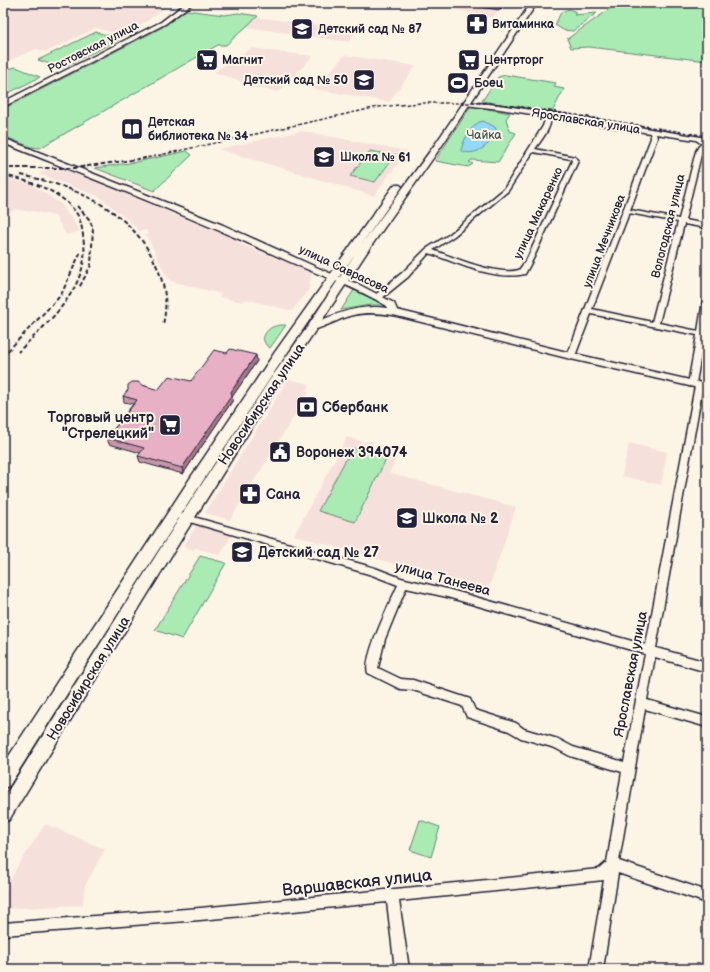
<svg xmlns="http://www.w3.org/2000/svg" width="710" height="972" font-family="'Balsamiq Sans',sans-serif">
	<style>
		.built { fill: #f6e0db }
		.green { fill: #aaeab3; stroke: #668677 }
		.water { fill: #93d8f5; stroke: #668fab }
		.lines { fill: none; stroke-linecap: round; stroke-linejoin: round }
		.minor-casing { stroke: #22223b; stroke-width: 3 }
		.tertiary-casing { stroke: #22223b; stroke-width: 3 }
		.secondary-casing { stroke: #22223b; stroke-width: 3 }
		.minor { fill: #fcf5e5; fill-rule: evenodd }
		.tertiary { fill: #fcf5e5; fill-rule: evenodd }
		.secondary { fill: #fcf5e5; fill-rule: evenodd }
		.rail-far1 { stroke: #22223b; stroke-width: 1.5; stroke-dasharray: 3.5 2; stroke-linecap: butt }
		.rail { stroke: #22223b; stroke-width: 2; stroke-dasharray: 4.5 2.5; stroke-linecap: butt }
		.wall { fill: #c797a9; stroke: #22223b }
		.shaded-wall { fill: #a27b8a; stroke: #22223b }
		.building { fill: #e7b0c5; stroke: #22223b }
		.labels { text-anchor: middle; stroke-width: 4; stroke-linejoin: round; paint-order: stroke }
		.far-poi-label { font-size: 12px; font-weight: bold; fill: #22223b; stroke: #fcf5e5; text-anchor: start }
		.far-street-label { font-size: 12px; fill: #22223b; stroke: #fcf5e5 }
		.far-park-label { font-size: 12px; fill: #445459; stroke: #fcf5e5 }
		.street-label { font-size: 14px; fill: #22223b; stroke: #fcf5e5 }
		.poi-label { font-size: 14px; font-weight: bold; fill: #22223b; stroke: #fcf5e5; text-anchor: start }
		.near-street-label { font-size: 17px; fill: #22223b; stroke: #fcf5e5 }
	</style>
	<rect width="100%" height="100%" fill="#fcf5e5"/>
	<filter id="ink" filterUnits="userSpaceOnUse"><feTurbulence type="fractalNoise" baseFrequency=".025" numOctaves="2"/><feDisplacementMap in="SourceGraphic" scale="8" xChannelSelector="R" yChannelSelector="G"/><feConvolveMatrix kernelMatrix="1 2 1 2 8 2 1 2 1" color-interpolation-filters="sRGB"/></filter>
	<g filter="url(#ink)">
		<path class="built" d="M3,3H172L144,23L121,35L96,28L46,52L36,49L4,63Z
			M458,3H508L503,10H500L492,18L475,13L456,10L454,9Z
			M256,17L357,31L349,42L246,27Z
			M252,48L285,53L313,56L279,92L247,86L238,80L214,72Z
			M345,55L416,66L389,102L314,89Z
			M302,131L407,151L374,196L218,149Z
			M45,170H66L237,240L238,243L257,251L309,270L312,272L309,289L292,311L245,299L242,302L219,297L221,294L171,281L166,276L148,238L144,235L148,234L146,230L138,231L134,225L100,197L39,174Z
			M3,177L32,185L61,204L80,231L66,235L55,216L32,211L30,212L15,209L3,219Z
			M288,379L310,384L306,391L309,392L230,520L205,513Z
			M347,437L364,442L374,441L371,446L399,454L389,473L516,507L488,591L294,535Z
			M629,443L667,452L661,485L622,476Z
			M198,523L233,533L220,555L195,548L193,550L183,547Z
			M45,824L105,849L85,886L83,905L3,909V895L16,869Z"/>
		<path class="green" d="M618,3H707V61L589,47L571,48L567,39Z
			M569,9L576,12L574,15L597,13L573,31L563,30L555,25L561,12Z
			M186,10L224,15L238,13L258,16L226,45H218L40,148L31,147L3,136V109L161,28Z
			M96,32L120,39L62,68L38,60Z
			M16,67L40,77L3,96V70Z
			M506,75L556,83L554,87L564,89L552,112L482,101L498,77Z
			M471,106L510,113L506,119L510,131L516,133L498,162L472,160L469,162L473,164L468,167L435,161Z
			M187,151L192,155L154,191L95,168L136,162Z
			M370,151L395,155L375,182L350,176Z
			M354,290L360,291L383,305H370L341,310Z
			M281,325H286L270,348L266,345L263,339C266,329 272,326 281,325Z
			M352,448L387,457L355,522L318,511Z
			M200,556L226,563L182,639L155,630Z
			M420,820L440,827L431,857L410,850Z"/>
		<path class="water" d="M483,121L495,127L497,132C490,145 476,157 461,151C462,142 473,122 483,121Z"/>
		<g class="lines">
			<g class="minor-casing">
				<path id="minor" d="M466,102L500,105L707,138V146L703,148L702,151L685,220L707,224V228L684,224L659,323L698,331L703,301L707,299V322L705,332L707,333V337H704L696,383H702L703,385L656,648L707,662V672L655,657L647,700L707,717V727L645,709L619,861L707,891V903L618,873L603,969H589L604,880L399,901L409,969H395L387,902L200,920L3,935V923L200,908L599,869L607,862L622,772L570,756L555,748L521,738L509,731L467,717L462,706L413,690L400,689L368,673C362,659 391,601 398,585L372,575L183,520L180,519L178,517L180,515L183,514L375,568L401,578L447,589L646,645L695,386H689L688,384L697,335L591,314L575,356L571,359L567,356L651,138L650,133L550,117C553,127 540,141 535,149L575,157L578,161L533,259L525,274C495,281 457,263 429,253L408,277L381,299H375V295L402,273L426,249L450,234L504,189L543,126L545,120L544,116L500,109L464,105V103ZM656,134L696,140L702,144L699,146L696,151L679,219L630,210L657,138ZM533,152L571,159L572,161L527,259L519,270C496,276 456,258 433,250L454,236L508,191ZM629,213L678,222L652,322L592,309ZM406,588L447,597L645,654L624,762L573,747L558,739L524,729L516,723L475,710L470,699L413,680L401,679L378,668L385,639Z"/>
			</g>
			<g class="tertiary-casing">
				<path id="tertiary" d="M186,3H193L165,24L3,107V102L161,22Z
					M3,138L223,225L336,276L358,284L394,303L397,310L571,353L707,384V390L571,359L393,315C379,313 366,312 353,315C342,317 316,332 309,330L307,328L309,326C333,314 360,304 387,308V306C356,287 321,276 288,261C194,218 98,181 3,143Z"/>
			</g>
			<g class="secondary-casing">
				<path id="secondary" d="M531,3H537L443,144L367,252L317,328L277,387L187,530L9,820L3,822V799L177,522L269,381L308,326L355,254C234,427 122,607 9,786L3,788V765L189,480L275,352L394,185H400L402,187L361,245L436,143Z"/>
			</g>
			<use href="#minor" class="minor"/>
			<use href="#tertiary" class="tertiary"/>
			<use href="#secondary" class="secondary"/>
			<path class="rail-far1" d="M142,159L378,107L421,103H488L531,108L707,136"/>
			<path class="rail" d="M3,168H74L146,158
				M3,175C29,181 61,190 77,214C82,222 83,235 84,244C86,260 81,276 73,290C59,314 37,333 18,352
				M21,175C78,187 133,211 157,267C165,286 168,304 163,324
				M77,206L89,219L93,228L91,265L79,288
				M3,356L61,295L81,251"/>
		</g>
		<path class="wall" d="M458,3H505L500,10L458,4Z
			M257,361L232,397L233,400L183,474L140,462L138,456L141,453L109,444L107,438L133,404L124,402L123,396L142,385L158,390L191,381Z"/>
		<path class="shaded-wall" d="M502,3H505L500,10L501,5Z
			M256,355L257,361L232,397L233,400L183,474L182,468L231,392Z"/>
		<path class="building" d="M485,3H502L501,5Z
			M230,349L256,355L231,392L232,395L182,468L138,456L144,448L107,438L137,400L123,396L128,390V385L132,382H138L142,385L158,390L169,376L191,381L214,350L227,353Z"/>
	</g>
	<defs>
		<g id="pharmacy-square" transform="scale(1.15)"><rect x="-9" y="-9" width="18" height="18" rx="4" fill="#22223b" stroke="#fcf5e5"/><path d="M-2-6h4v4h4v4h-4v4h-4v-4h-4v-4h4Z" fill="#fff"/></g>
		<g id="school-square" transform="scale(1.15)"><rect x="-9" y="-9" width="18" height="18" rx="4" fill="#22223b" stroke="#fcf5e5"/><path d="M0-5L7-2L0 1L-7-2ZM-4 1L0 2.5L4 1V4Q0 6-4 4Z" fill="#fff"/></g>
		<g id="supermarket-square" transform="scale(1.15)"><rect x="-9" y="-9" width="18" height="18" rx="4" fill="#22223b" stroke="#fcf5e5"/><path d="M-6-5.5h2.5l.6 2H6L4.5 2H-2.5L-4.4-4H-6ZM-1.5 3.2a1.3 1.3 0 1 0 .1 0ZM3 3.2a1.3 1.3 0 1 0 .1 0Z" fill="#fff"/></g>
		<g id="stadium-square" transform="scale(1.15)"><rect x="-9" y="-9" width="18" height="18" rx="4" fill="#22223b" stroke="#fcf5e5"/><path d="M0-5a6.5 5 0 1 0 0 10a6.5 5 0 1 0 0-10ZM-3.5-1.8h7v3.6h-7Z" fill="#fff"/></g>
		<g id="library-square" transform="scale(1.15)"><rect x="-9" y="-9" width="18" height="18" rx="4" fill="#22223b" stroke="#fcf5e5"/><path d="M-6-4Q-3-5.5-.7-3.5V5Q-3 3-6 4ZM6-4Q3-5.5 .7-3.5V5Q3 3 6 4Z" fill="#fff"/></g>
		<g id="bank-square" transform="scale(1.15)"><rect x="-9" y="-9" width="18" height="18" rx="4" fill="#22223b" stroke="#fcf5e5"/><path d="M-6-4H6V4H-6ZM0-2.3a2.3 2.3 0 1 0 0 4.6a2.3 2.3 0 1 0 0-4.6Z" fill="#fff"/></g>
		<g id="civic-square" transform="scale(1.15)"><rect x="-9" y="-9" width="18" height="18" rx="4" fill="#22223b" stroke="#fcf5e5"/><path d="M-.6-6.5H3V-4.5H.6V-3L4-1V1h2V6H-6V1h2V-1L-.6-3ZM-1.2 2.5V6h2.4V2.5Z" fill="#fff"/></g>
	</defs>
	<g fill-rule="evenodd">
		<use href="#pharmacy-square" x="477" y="24"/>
		<use href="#school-square" x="302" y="29"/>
		<use href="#supermarket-square" x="207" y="60"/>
		<use href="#supermarket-square" x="469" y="60"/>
		<use href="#school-square" x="364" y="80"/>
		<use href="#stadium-square" x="458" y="83"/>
		<use href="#library-square" x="132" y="129"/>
		<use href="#school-square" x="324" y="157"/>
		<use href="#bank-square" x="307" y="407"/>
		<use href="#supermarket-square" x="170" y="425"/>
		<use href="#civic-square" x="280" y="452"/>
		<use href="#pharmacy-square" x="250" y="494"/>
		<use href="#school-square" x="407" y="518"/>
		<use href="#school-square" x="242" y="552"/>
	</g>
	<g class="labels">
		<g class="far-poi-label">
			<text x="492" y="28">Витаминка</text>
			<text x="318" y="33">Детский сад № 87</text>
			<text x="222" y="64">Магнит</text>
			<text x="484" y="64">Центрторг</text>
			<text x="348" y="84" text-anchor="end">Детский сад № 50</text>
			<text x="474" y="87">Боец</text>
			<text x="148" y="126">Детская<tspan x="148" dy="14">библиотека № 34</tspan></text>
			<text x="340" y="161">Школа № 61</text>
		</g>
		<g class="far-street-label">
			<text transform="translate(93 47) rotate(-27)" y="4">Ростовская улица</text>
			<text transform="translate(586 121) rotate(9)" y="4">Ярославская улица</text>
			<text transform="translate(538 213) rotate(-65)" y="4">улица Макаренко</text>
			<text transform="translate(668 226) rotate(-76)" y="4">Вологодская улица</text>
			<text transform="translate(604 241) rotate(-69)" y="4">улица Мечникова</text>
			<text transform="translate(344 269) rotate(25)" y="4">улица Саврасова</text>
		</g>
		<g class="far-park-label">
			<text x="484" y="139">Чайка</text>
		</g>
		<g class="street-label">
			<text transform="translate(261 404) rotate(-56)" y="5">Новосибирская улица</text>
			<text transform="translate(443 578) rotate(15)" y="5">улица Танеева</text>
			<text transform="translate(630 674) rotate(-79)" y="5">Ярославская улица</text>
			<text transform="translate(88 678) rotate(-58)" y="5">Новосибирская улица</text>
		</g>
		<g class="poi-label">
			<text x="322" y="412">Сбербанк</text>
			<text x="154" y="422" text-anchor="end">Торговый центр<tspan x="154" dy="16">"Стрелецкий"</tspan></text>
			<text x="296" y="457">Воронеж 394074</text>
			<text x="266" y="499">Сана</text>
			<text x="422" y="523">Школа № 2</text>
			<text x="258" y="557">Детский сад № 27</text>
		</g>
		<g class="near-street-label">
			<text transform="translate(357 882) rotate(-6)" y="6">Варшавская улица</text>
		</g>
	</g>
	<rect width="710" height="972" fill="none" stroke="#fcf5e5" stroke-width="16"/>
	<rect x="8" y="8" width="694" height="956" fill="none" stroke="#22223b" stroke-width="1.5" filter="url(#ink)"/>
</svg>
